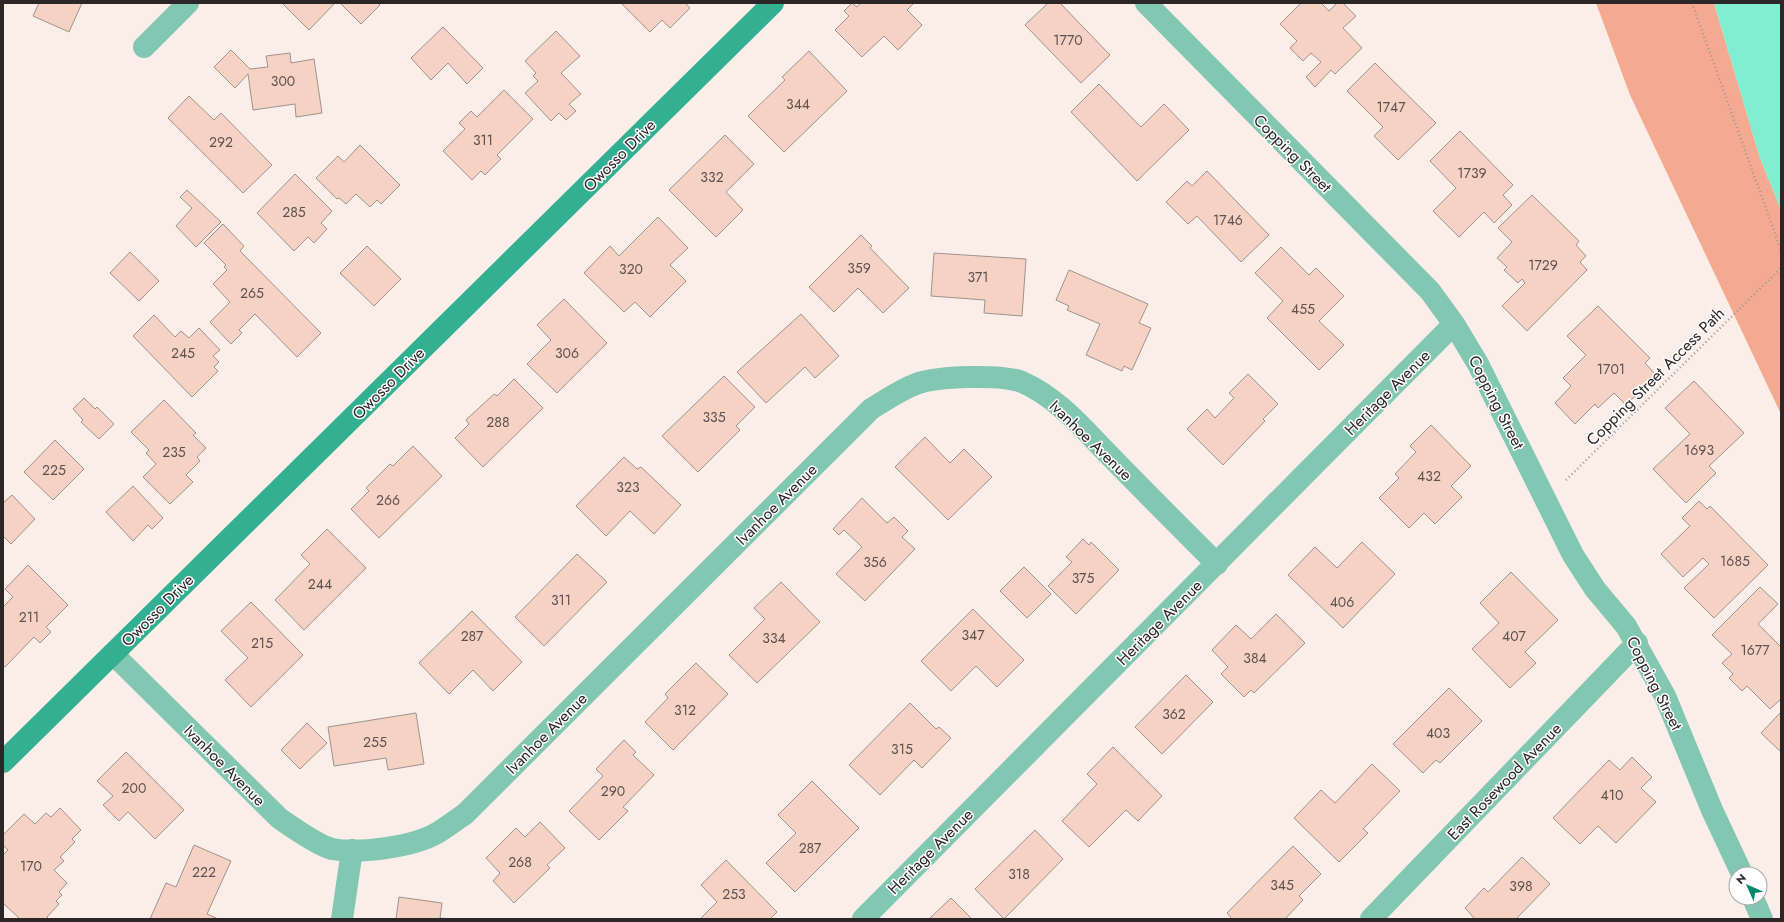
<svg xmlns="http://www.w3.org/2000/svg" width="1784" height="922" font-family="Jost,sans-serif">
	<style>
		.green { fill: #f3aa90 }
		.water { fill: #80eecf }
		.building { fill: #f6d2c5; stroke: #9e928e }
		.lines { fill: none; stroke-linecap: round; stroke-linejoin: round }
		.path { stroke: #a19794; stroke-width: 2.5; stroke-dasharray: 1 3; stroke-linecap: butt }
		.street { stroke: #81c7b1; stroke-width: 22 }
		.secondary { stroke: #33b092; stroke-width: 22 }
		.labels { text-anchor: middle; stroke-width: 3; stroke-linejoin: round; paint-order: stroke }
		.number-label { font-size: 14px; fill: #5e524e }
		.street-label { font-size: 16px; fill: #2c2726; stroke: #fefefe }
	</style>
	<rect width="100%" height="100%" fill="#fbeee9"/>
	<path class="green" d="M1596,3H1714L1760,158L1781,210V414L1630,95Z"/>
	<path class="water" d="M1714,3H1781V210L1760,158Z"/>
	<path class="building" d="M39,3H82L69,32L33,16Z
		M282,3H335L309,30Z
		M340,3H378L380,5L361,24Z
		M621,3H685L690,8L670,28L662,20L650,32Z
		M852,3L857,7L861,3H912L913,4L907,10L922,25L898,50L884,36L862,57L835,30L849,16L844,11Z
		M1048,3H1060L1110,55L1081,83L1025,25Z
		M1301,3H1321L1329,11L1337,3H1343L1356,16L1343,28L1362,48L1335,74L1331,70L1315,87L1306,77L1321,62L1311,53L1303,61L1290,48L1297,41L1280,24Z
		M443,27L483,68L467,84L448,63L431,80L411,58Z
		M556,31L580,56L561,73L581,94L569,104L576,111L566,120L559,113L551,121L525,93L538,81L533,76L536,73L525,61Z
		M231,50L250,69L268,67L266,56L290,53L291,63L314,59L322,113L296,117L295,104L253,110L248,74L235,88L214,67Z
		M809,51L847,91L784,152L748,116L785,80L782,77Z
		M1375,63L1436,123L1398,160L1374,136L1383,127L1347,91Z
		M1099,84L1141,127L1164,104L1189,130L1137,181L1071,112Z
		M504,90L533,119L497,155L501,159L485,175L481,171L472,180L443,151L465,129L459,123L471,111L477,117Z
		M189,96L214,120L221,113L272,165L243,193L168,118Z
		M1460,131L1513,185L1503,195L1512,205L1494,223L1484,212L1459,237L1433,211L1456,188L1430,161Z
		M725,135L754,164L726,192L743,210L716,237L669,190Z
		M360,145L400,185L381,204L377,200L370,207L356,194L346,204L339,198L337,199L316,178L338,156L344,162Z
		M1207,171L1269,235L1241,262L1197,216L1188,224L1166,202L1187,181L1192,186Z
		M295,174L332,211L321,223L327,229L314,243L308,237L294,251L257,213Z
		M187,190L221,222L196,247L176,226L192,208L180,197Z
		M1532,195L1579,241L1576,245L1586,256L1580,262L1587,270L1527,331L1502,306L1525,283L1522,279L1518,283L1504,270L1507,267L1497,258L1512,242L1498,228Z
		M658,217L688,248L670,265L686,281L650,317L635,302L624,312L584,273L610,246L619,256Z
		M223,224L244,246L240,251L321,333L297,357L255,314L239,330L242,333L231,344L210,322L230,302L213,284L227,270L224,267L226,265L204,243Z
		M861,235L872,246L870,248L909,288L883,313L858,288L834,312L809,287Z
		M367,246L401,279L374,306L340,273Z
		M1281,247L1309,275L1316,268L1344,296L1319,321L1344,345L1319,370L1267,318L1283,301L1255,273Z
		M130,252L159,281L139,301L110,273Z
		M934,253L1026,259L1022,316L984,313L985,300L931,296Z
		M1069,270L1148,304L1139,323L1151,328L1132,370L1124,366L1122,371L1086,355L1100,324L1067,310L1069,306L1056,300Z
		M564,299L607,343L557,393L527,364L551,340L537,325Z
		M1598,306L1650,358L1645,363L1656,375L1626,405L1614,393L1598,408L1595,404L1575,424L1555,403L1571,386L1563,378L1586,355L1567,336Z
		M801,314L839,356L815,378L805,367L766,403L737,372Z
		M154,315L175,337L181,331L189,338L199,328L220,350L213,356L219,362L214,367L218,371L192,397L133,336Z
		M1248,374L1278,404L1263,419L1265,421L1223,465L1187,429L1207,409L1215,418L1234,398L1229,393Z
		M724,376L755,407L736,426L740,430L698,472L662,436Z
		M514,379L543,408L483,467L455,438L469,424L466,420L494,394L497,396Z
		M1694,381L1744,433L1709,466L1716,473L1686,503L1653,469L1690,434L1665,408Z
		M84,398L95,409L97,407L114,424L99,439L81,422L83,420L73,409Z
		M164,400L196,433L193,435L206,448L197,457L200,461L186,475L193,482L170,504L143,477L156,464L146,453L149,450L131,432Z
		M1431,425L1471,466L1451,486L1462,497L1435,524L1424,513L1409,528L1379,498L1399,478L1395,474L1416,452L1410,446Z
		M925,437L950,463L964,449L992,477L948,520L895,467Z
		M55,440L84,469L53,500L24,472Z
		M413,446L442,476L379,538L351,509L369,491L366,488L390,464L393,466Z
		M624,457L637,469L641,467L681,505L654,534L630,511L606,536L576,506Z
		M133,486L163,518L152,529L148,525L133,541L106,512Z
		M12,495L35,519L11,544L3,536V503Z
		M862,498L887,523L894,517L908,531L902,537L915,549L865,601L836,574L862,547L844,530L839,535L833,529Z
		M1699,501L1707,509L1710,506L1768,565L1714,618L1684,588L1709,564L1703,558L1683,577L1661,554L1690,526L1682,518Z
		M327,529L366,568L304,630L275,600L310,564L301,555Z
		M1083,539L1089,545L1091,542L1119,570L1076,614L1048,586L1072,562L1066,557Z
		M1362,542L1395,574L1343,628L1288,575L1315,547L1337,568Z
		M577,554L607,582L544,646L515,617Z
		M28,565L68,605L46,627L51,632L40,643L34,637L5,667L3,666V607L13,597L5,589Z
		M1024,567L1051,594L1027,618L1000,591Z
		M1511,572L1558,620L1525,652L1536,663L1510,688L1472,649L1499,623L1480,603Z
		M781,582L820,622L757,683L729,655L765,619L754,608Z
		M1760,587L1778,604L1758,624L1781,647V699L1770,709L1747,686L1742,691L1729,678L1733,674L1722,663L1732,654L1712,635Z
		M251,602L303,655L251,707L225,680L248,658L221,631Z
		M973,609L1024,660L997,687L976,666L951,691L921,661Z
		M472,611L522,662L493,691L473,670L449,694L419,663Z
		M1276,614L1305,643L1254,693L1251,690L1244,697L1221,674L1228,667L1212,650L1236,625L1251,639Z
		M696,663L728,694L673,750L645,722L668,698L665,694Z
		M1186,675L1213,702L1162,754L1135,727Z
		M1449,688L1482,721L1440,763L1436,760L1423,773L1393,744Z
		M910,703L936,729L939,727L951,738L922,768L914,760L880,795L849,765Z
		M1781,712V752L1761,733Z
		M416,713L424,764L388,770L386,758L334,766L328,727Z
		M307,723L327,743L300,769L281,750Z
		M624,740L636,752L633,755L654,775L623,807L628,811L599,840L569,811L603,776L596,769Z
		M1113,747L1162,796L1138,821L1126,810L1089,847L1062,821L1097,784L1087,774Z
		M126,752L184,810L155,839L128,812L119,821L103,805L113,796L97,781Z
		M1632,757L1652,777L1641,788L1656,802L1616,843L1598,826L1580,844L1553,818L1609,760L1620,770Z
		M1372,764L1400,791L1363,829L1368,833L1339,862L1294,818L1321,790L1335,803Z
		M812,781L859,828L795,892L766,863L796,833L778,815Z
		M60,808L81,830L72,839L75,842L60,857L64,861L54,870L67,883L59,892L62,895L56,901L59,904L47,917L49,919H20L3,903V855L8,850L3,845V835L24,814L35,824L46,813L51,817Z
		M540,822L565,848L547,865L550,868L514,903L493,881L500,873L486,858L516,828L525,837Z
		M1035,830L1063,859L1004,919L975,889Z
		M194,845L231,861L207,914L218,919H150L166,883L176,887Z
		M1293,846L1321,874L1299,896L1303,900L1285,919H1232L1227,913Z
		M1522,857L1550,884L1516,919H1475L1465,908L1484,888L1488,892Z
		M726,860L777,912L770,919H700L717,902L701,885Z
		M399,897L442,903L440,918L451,919H396Z
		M951,898L972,919H929Z"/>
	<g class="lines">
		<path class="path" d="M1692,3L1781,250
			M1566,480L1781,268"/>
		<path class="street" d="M1146,3L1430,291L1454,324L1478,364L1573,555L1595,589L1626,626L1665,696L1712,810L1742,874
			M144,47L188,3
			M113,654L279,818C292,827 317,845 332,849C359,854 413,847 437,833C447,827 456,820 465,814L871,409C886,400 900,390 916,384C937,376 1002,374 1022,382C1059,398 1086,432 1114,460C1148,495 1182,529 1217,564
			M1753,898L1762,919
			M342,919L352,850
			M863,919L1454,324
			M1371,919L1637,643"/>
		<path class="secondary" d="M3,762L773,3"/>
	</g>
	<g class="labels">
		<g class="number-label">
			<text x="1068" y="45">1770</text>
			<text x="283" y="86">300</text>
			<text x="798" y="109">344</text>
			<text x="1391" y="112">1747</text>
			<text x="483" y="145">311</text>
			<text x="221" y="147">292</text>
			<text x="1472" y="178">1739</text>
			<text x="712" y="182">332</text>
			<text x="294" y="217">285</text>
			<text x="1228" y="225">1746</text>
			<text x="1543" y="270">1729</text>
			<text x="859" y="273">359</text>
			<text x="631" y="274">320</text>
			<text x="978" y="282">371</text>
			<text x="252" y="298">265</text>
			<text x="1303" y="314">455</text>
			<text x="183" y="358">245</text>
			<text x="567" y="358">306</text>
			<text x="1611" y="374">1701</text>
			<text x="714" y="422">335</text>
			<text x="498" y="427">288</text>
			<text x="1699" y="455">1693</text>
			<text x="174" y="457">235</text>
			<text x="54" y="475">225</text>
			<text x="1429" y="481">432</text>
			<text x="628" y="492">323</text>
			<text x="388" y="505">266</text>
			<text x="1735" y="566">1685</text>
			<text x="875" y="567">356</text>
			<text x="1083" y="583">375</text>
			<text x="320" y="589">244</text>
			<text x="561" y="605">311</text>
			<text x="1342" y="607">406</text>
			<text x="29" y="622">211</text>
			<text x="973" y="640">347</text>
			<text x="472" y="641">287</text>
			<text x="1514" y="641">407</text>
			<text x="774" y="643">334</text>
			<text x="262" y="648">215</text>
			<text x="1755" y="655">1677</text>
			<text x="1255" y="663">384</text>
			<text x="685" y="715">312</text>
			<text x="1174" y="719">362</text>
			<text x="1438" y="738">403</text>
			<text x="375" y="747">255</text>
			<text x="902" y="754">315</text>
			<text x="134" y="793">200</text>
			<text x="613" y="796">290</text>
			<text x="1612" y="800">410</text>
			<text x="810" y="853">287</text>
			<text x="520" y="867">268</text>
			<text x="31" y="871">170</text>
			<text x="204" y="877">222</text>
			<text x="1019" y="879">318</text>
			<text x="1282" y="890">345</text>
			<text x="1521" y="891">398</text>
			<text x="734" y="899">253</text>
		</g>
		<g class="street-label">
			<text transform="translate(1293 153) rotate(45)" y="6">Copping Street</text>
			<text transform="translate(619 155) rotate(-45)" y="6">Owosso Drive</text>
			<text transform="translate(1655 376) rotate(-45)" y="6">Copping Street Access Path</text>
			<text transform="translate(388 383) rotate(-45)" y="6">Owosso Drive</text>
			<text transform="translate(1387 392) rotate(-45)" y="6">Heritage Avenue</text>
			<text transform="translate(1497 402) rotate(63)" y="6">Copping Street</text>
			<text transform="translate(1091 440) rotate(44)" y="6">Ivanhoe Avenue</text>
			<text transform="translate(776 504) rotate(-45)" y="6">Ivanhoe Avenue</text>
			<text transform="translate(157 610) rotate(-45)" y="6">Owosso Drive</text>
			<text transform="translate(1159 622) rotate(-45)" y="6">Heritage Avenue</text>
			<text transform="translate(1655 683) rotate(63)" y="6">Copping Street</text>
			<text transform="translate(546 733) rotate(-45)" y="6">Ivanhoe Avenue</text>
			<text transform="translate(225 765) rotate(45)" y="6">Ivanhoe Avenue</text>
			<text transform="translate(1504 781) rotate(-46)" y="6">East Rosewood Avenue</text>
			<text transform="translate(930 851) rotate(-45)" y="6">Heritage Avenue</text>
		</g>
	</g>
	<rect width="1784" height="922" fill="none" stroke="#2c2726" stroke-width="8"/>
	<g transform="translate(1748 886) rotate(315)"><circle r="19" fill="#fefefe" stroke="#aaa8a8"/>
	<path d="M0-3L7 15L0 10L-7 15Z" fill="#00886d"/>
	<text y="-6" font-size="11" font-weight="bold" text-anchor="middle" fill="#2c2726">N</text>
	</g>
</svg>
